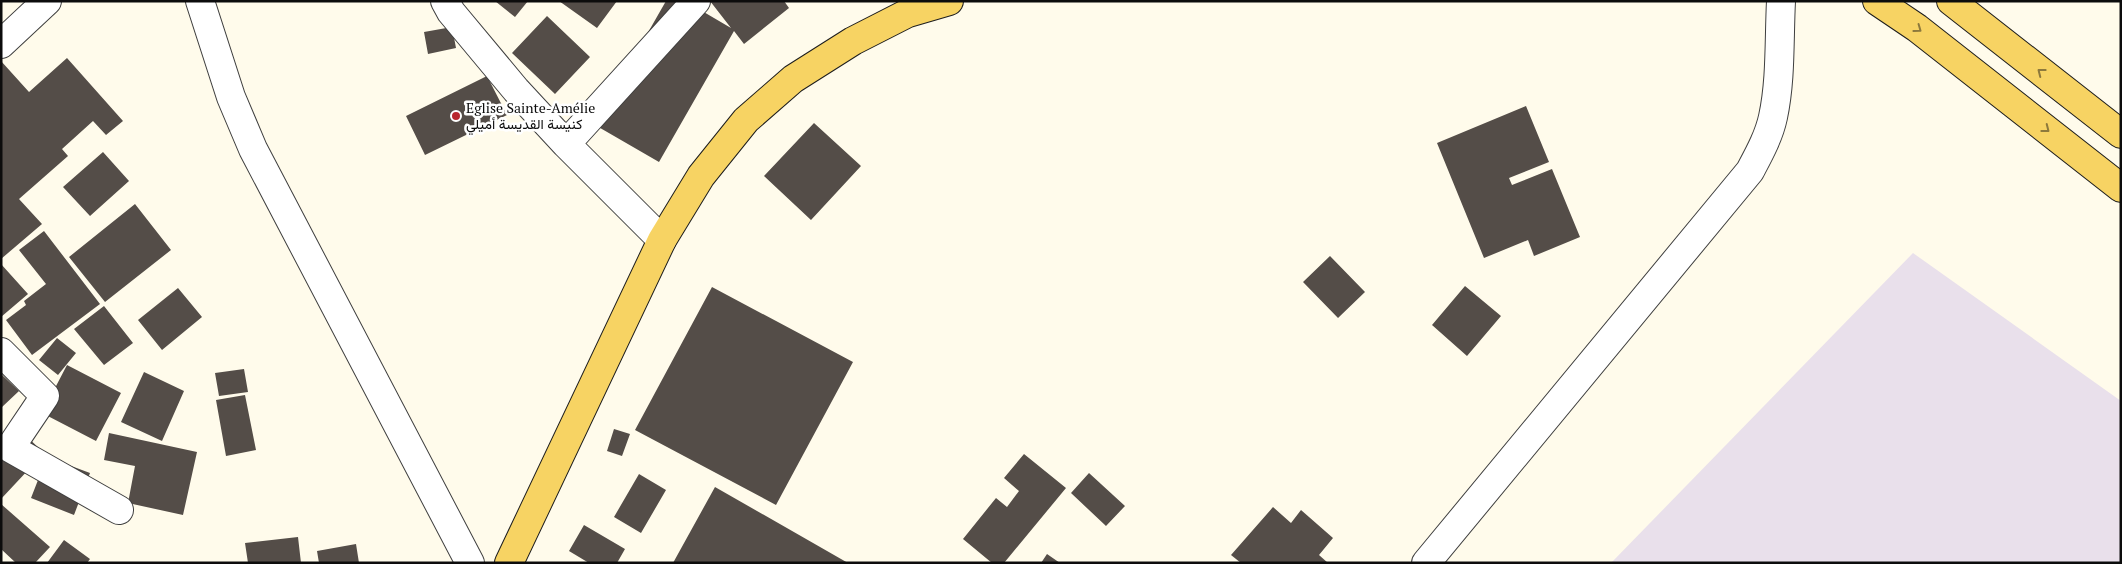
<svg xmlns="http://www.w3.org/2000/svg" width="2122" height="564" font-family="'PT Serif',Vazirmatn,serif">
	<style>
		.industrial { fill: #e9e0eb }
		.building { fill: #544d48 }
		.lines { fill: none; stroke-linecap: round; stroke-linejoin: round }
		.minor-casing { stroke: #3f3f3f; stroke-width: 30 }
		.major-casing { stroke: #1d1d1d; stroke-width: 30 }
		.minor { stroke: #fff; stroke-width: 28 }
		.major { stroke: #f7d363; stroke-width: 28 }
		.oneway { stroke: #8d793c }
		.poi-dot { fill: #b9262d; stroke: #fff; stroke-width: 2 }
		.labels { text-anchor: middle; stroke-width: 5; stroke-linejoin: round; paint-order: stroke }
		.poi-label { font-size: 14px; fill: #0c0c0c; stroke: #fff; text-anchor: start }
	</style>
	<rect width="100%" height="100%" fill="#fffbeb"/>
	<path class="industrial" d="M1913,253L2121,401V563H1611Z"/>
	<path class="building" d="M495,1H528L515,17Z
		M559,1H617L597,28Z
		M666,1H685L731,28L710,1H784L789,8L744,44L734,31L659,162L595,125Z
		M547,16L590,57L555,94L512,53Z
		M452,27L456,48L428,54L424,32Z
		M67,58L123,121L106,135L93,121L62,149L68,156L19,199L42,224L1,259V61L29,92Z
		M487,76L507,115L425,155L406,116Z
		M1526,106L1549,162L1509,178L1512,185L1552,169L1580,237L1534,256L1528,240L1484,258L1437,143Z
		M814,123L861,166L811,220L764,176Z
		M103,152L129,181L90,216L63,187Z
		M135,204L171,250L105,302L69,257Z
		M44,231L100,304L32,355L6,320L26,305L24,301L46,284L19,250Z
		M1330,256L1365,292L1338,318L1303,282Z
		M1,264L28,294L1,317Z
		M1465,286L1501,316L1467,356L1432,325Z
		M712,287L853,362L776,505L635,430Z
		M178,288L202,317L162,350L138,320Z
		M104,306L133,343L104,365L74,329Z
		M57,338L76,353L58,375L39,360Z
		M67,365L121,393L96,441L42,413Z
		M244,369L248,392L219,396L215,373Z
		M144,372L184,391L162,441L121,422Z
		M1,374L19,391L1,408Z
		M245,395L256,450L226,456L216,400Z
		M614,429L630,434L622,456L607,451Z
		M20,430L44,453L1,499V449Z
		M109,433L197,452L183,515L128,503L135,466L104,460Z
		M1024,454L1066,488L1004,563H992L963,539L996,498L1007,507L1019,491L1004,478Z
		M47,457L90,473L74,515L31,498Z
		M1089,473L1125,506L1106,526L1071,493Z
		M639,474L666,490L641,533L614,517Z
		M715,487L848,563H673Z
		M1,504L50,547L35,563H16L1,549Z
		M1273,507L1291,523L1301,510L1333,538L1319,555L1328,563H1241L1231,555Z
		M584,525L625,549L617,563H589L569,551Z
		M298,537L301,563H248L245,543Z
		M64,540L90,559L87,563H47Z
		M356,544L359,563H319L317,551Z
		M1047,554L1060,563H1041Z"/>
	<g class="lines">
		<g class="minor-casing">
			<path id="minor" d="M200,1L231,97L253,149L470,563
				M445,1L451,12L516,90L566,144L662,240
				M1,44L47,1
				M566,144L696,1
				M1,352L45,396L10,448L119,510
				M1426,563L1750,171C1759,154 1769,136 1773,117C1781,80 1779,40 1781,1"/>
		</g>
		<g class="major-casing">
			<path id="major" d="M1877,1L1917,28L2121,188
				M1951,1L2121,134
				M509,563L662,240L701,176L746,120L793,79L853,41L908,13L949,1"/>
		</g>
		<use href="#minor" class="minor"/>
		<use href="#major" class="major"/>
	</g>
	<defs><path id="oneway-chevron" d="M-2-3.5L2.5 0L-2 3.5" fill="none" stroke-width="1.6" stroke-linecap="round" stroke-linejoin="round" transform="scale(1.25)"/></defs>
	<g class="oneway">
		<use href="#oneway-chevron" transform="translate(1918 29) rotate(36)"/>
		<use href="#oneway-chevron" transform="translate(2041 72) rotate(-142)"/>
		<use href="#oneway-chevron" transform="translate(2046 129) rotate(38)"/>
	</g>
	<circle class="poi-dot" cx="456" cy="116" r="5"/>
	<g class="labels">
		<g class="poi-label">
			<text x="466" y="113">Eglise Sainte-Amélie<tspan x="466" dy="16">كنيسة القديسة أميلي</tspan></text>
		</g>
	</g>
	<rect width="2122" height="564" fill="none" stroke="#0c0c0c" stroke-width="5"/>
</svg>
